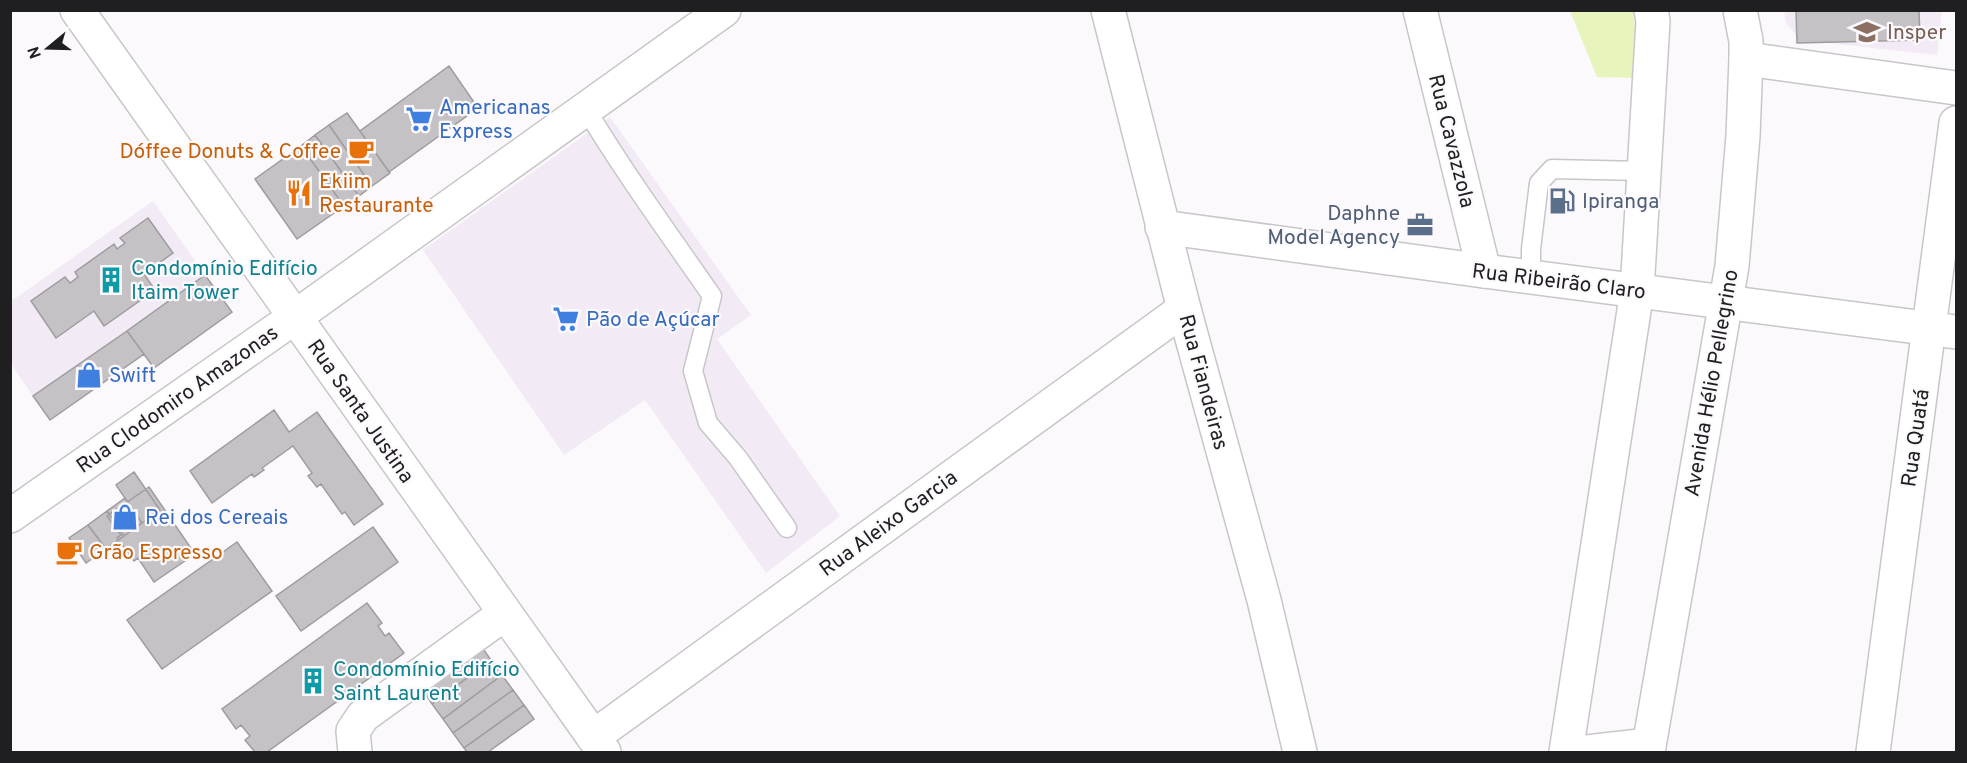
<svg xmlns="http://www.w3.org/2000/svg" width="1967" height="763" font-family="Overpass,sans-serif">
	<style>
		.built { fill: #f2eaf4 }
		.green { fill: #e7f4bb }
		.building { fill: #c4c2c5; stroke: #9f9c9f; stroke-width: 1.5 }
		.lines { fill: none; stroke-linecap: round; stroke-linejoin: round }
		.service-casing { stroke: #c8c6c9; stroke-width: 21 }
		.minor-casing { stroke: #c8c6c9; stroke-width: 36 }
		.tertiary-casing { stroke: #c8c6c9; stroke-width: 36 }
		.primary-casing { stroke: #c8c6c9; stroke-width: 36 }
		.service { stroke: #fff; stroke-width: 18 }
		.minor { stroke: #fff; stroke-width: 33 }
		.tertiary { stroke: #fff; stroke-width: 33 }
		.primary { stroke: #fff; stroke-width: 33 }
		.labels { text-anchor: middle; stroke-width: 4.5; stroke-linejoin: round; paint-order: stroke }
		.education-label { font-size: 21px; fill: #785e54; stroke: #fcf9fd; text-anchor: start }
		.shop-label { font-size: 21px; fill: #366cbe; stroke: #fcf9fd; text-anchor: start }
		.street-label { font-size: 21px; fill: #1f1e20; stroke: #fcf9fd }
		.food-label { font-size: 21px; fill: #c56008; stroke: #fcf9fd; text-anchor: start }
		.service-label { font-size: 21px; fill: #4e5e75; stroke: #fcf9fd; text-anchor: start }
		.culture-label { font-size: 21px; fill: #0d838f; stroke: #fcf9fd; text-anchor: start }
	</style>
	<rect width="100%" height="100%" fill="#fcf9fd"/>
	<path class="built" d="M1784,11H1942L1937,55L1800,40L1786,23Z
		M610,117L751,315L717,339L840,516L766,573L645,400L564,455L423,250Z
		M153,201L205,275L33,396L11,364L10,302Z"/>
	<path class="green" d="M1570,11H1633L1641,78L1597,77Z"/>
	<path class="building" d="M1796,10H1919L1920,40L1797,43Z
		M449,66L478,108L389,172L360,131Z
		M347,113L390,173L372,186L329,125Z
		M329,125L372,186L359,196L315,135Z
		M315,135L359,196L344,206L301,146Z
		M301,146L344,206L297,239L255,179Z
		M148,218L173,253L144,274L155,290L104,326L94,311L56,338L31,301L65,277L70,283L78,277L75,272L114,244L117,249L125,243L120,238Z
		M205,275L232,312L154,368L127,331Z
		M127,331L144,354L50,420L33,396Z
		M274,410L289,432L317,412L383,504L354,525L345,512L342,514L321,484L317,487L308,476L312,473L293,446L262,468L264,470L254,477L252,474L212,503L190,471Z
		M134,472L160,510L142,523L116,485Z
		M149,487L195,554L154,582L138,558L134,561L117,538L121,535L107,516Z
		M125,498L142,523L124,536L107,511Z
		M107,511L124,536L106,549L88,525Z
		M88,525L106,549L86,563L69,538Z
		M373,527L398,562L301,631L276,596Z
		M237,542L272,591L162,669L127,620Z
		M367,603L382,623L378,626L385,636L389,633L404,653L267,752H255L245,740L250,736L241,725L236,729L222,709Z
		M481,646L491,660L432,704L422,689Z
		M491,660L502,675L443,719L432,704Z
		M502,675L513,690L453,733L443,719Z
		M513,690L524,705L464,748L453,733Z
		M524,705L534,719L488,752H467L464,748Z"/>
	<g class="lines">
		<g class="service-casing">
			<path id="service" d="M586,109C625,174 669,234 712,296L693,371L708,423L738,458L787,528
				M1531,277V249L1539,183L1552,169L1643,171"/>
		</g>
		<g class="minor-casing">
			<path id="minor" d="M77,10L604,752
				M1420,10L1484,271
				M1746,59L1956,88
				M593,737L1184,309
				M355,752L353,731L363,716L504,614
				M1587,752L1649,745
				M1873,752L1956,123"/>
		</g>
		<g class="tertiary-casing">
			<path id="tertiary" d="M1108,10L1184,309L1264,600L1300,752
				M1162,227L1484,271L1956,332
				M10,516L295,317L724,10"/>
		</g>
		<g class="primary-casing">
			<path id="primary" d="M1566,752L1637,291L1653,21L1651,10
				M1648,752L1732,266L1743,136L1746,59V41L1740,10"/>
		</g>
		<use href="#service" class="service"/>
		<use href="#minor" class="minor"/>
		<use href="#tertiary" class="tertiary"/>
		<use href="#primary" class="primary"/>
	</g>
	<defs>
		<g id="university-bare" transform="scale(2.07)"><path d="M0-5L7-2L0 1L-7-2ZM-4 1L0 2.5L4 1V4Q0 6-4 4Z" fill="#8d6e63" stroke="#fcf9fd" stroke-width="2.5" paint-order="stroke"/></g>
		<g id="supermarket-bare" transform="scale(2.07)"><path d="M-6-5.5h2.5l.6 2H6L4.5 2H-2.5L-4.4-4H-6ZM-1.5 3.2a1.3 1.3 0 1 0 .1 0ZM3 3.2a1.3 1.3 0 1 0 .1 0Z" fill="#3f7fe0" stroke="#fcf9fd" stroke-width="2.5" paint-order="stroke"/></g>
		<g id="cafe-bare" transform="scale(2.07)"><path d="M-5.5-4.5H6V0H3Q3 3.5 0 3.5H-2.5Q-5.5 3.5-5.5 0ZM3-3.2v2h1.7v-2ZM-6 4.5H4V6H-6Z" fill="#e8710a" stroke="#fcf9fd" stroke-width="2.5" paint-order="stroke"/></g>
		<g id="restaurant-bare" transform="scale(2.07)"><path d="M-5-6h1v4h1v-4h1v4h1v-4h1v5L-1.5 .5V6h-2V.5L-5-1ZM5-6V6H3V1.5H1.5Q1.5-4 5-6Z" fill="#e8710a" stroke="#fcf9fd" stroke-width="2.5" paint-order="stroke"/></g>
		<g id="fuel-bare" transform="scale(2.07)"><path d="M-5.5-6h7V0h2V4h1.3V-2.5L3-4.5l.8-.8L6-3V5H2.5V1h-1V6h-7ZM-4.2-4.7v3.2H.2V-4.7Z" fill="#5c6f8a" stroke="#fcf9fd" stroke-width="2.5" paint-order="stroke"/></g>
		<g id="office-bare" transform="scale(2.07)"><path d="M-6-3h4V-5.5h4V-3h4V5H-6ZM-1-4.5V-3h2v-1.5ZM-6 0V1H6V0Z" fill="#5c6f8a" stroke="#fcf9fd" stroke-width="2.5" paint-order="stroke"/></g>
		<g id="building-bare" transform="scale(2.07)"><path d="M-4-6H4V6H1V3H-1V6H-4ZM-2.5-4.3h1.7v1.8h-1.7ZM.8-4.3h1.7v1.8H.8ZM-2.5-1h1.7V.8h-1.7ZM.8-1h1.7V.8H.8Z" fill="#0f9aa8" stroke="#fcf9fd" stroke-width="2.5" paint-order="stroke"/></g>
		<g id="shop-bare" transform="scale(2.07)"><path d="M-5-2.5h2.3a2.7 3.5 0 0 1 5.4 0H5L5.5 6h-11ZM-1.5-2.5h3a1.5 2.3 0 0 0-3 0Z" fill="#3f7fe0" stroke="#fcf9fd" stroke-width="2.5" paint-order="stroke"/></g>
	</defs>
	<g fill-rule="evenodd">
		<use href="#university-bare" x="1867" y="32"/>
		<use href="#supermarket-bare" x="419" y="119"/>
		<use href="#cafe-bare" x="361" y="151"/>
		<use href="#restaurant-bare" x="299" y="193"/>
		<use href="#fuel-bare" x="1562" y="201"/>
		<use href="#office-bare" x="1420" y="225"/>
		<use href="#building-bare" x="111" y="280"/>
		<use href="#supermarket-bare" x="566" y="319"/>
		<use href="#shop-bare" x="89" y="375"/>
		<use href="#shop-bare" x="125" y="517"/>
		<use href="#cafe-bare" x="69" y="552"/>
		<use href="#building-bare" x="313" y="681"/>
	</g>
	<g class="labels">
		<g class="education-label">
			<text x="1887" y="39">Insper</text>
		</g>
		<g class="shop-label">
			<text x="439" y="114">Americanas<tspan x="439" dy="24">Express</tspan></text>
			<text x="586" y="326">Pão de Açúcar</text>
			<text x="109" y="382">Swift</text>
			<text x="145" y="524">Rei dos Cereais</text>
		</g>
		<g class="street-label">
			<text transform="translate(1452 141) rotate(76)" y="7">Rua Cavazzola</text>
			<text transform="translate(1559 281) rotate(7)" y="7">Rua Ribeirão Claro</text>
			<text transform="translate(1204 382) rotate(75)" y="7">Rua Fiandeiras</text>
			<text transform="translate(1711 383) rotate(-80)" y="7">Avenida Hélio Pellegrino</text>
			<text transform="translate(177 399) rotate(-35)" y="7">Rua Clodomiro Amazonas</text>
			<text transform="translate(361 411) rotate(55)" y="7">Rua Santa Justina</text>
			<text transform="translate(1915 438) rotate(-82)" y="7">Rua Quatá</text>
			<text transform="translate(888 523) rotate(-36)" y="7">Rua Aleixo Garcia</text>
		</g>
		<g class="food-label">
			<text x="341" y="158" text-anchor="end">Dóffee Donuts &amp; Coffee</text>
			<text x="319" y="188">Ekiim<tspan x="319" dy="24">Restaurante</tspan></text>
			<text x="89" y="559">Grão Espresso</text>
		</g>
		<g class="service-label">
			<text x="1582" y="208">Ipiranga</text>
			<text x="1400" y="220" text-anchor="end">Daphne<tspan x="1400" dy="24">Model Agency</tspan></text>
		</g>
		<g class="culture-label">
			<text x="131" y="275">Condomínio Edifício<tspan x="131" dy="24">Itaim Tower</tspan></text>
			<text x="333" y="676">Condomínio Edifício<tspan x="333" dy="24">Saint Laurent</tspan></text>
		</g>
	</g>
	<rect width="1967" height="763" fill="none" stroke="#1f1e20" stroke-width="24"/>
	<g transform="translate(48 48) rotate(251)" stroke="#fcf9fd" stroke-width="4.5" paint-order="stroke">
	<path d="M0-4.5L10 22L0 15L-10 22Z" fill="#1f1e20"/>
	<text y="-9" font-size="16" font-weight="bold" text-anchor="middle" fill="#1f1e20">N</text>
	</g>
</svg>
